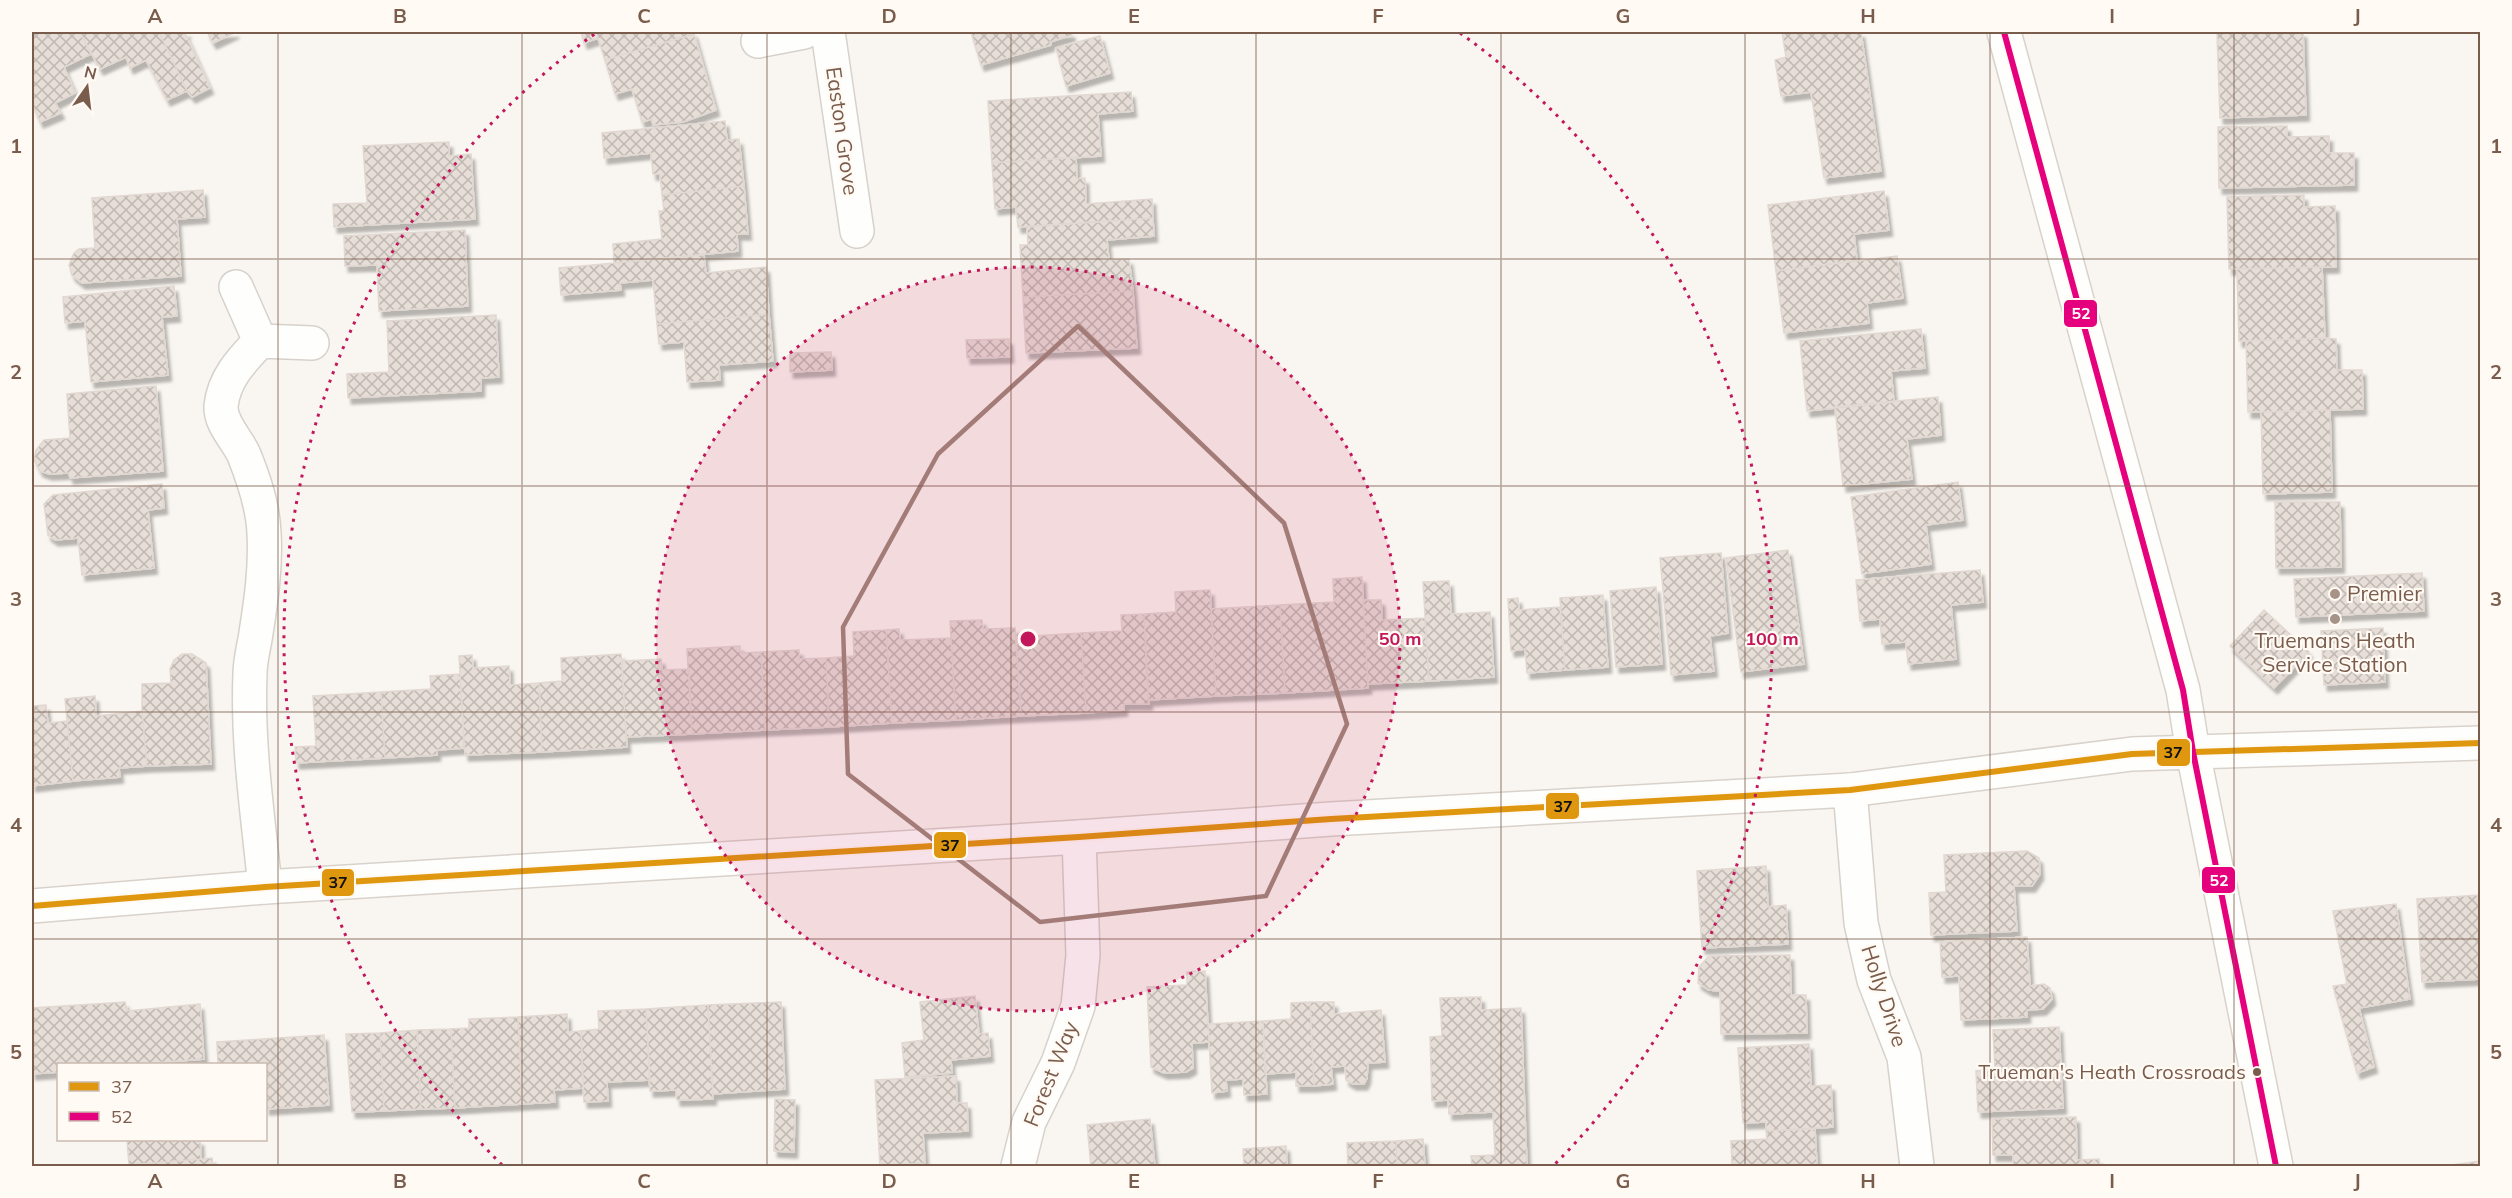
<svg xmlns="http://www.w3.org/2000/svg" width="2512" height="1198" font-family="Mulish,sans-serif">
	<style>
		.building { fill: url(#building-cross-hatch); stroke: #e2d8d2; stroke-width: 1.5; filter: url(#shadow) }
		.lines { fill: none; stroke-linecap: round; stroke-linejoin: round }
		.street-casing { stroke: #d7d1cb; stroke-width: 36 }
		.secondary-casing { stroke: #d9d2cb; stroke-width: 36 }
		.street { stroke: #fefefd; stroke-width: 33 }
		.secondary { stroke: #fefefd; stroke-width: 33 }
		.bus-1-casing { stroke: #fffaf3; stroke-width: 10 }
		.bus-2-casing { stroke: #fffaf3; stroke-width: 10 }
		.bus-1 { stroke: #de970f; stroke-width: 6 }
		.bus-2 { stroke: #e5007d; stroke-width: 6 }
		.marked { fill: none; stroke: #9f8a7d; stroke-width: 4.5; stroke-linejoin: round }
		.grid { fill: none; stroke: #7a5c4d; stroke-width: 1.5; stroke-opacity: 0.55 }
		.ring { fill: none; stroke: #c2185b; stroke-width: 3; stroke-dasharray: 3 6 }
		.poi-dot { fill: #a69286; stroke: #fffaf3; stroke-width: 2 }
		.bus-dot { fill: #7a5c4d; stroke: #fffaf3; stroke-width: 2 }
		.labels { text-anchor: middle; stroke-width: 4.5; stroke-linejoin: round; paint-order: stroke }
		.bus-label { font-size: 20px; fill: #7a5c4d; stroke: #fffaf3; text-anchor: end }
		.street-label { font-size: 21px; fill: #7a5c4d; stroke: #fffaf3 }
		.poi-label { font-size: 21px; fill: #7a5c4d; stroke: #fffaf3; text-anchor: start }
		.centre { fill: #c2185b; stroke: #fffaf3; stroke-width: 3 }
		.ring-label { font-size: 18px; text-anchor: middle; font-weight: bold; fill: #c2185b; stroke: #fffaf3; stroke-width: 4.5; stroke-linejoin: round; paint-order: stroke }
		.line-badge { stroke: #fffaf3; stroke-width: 2 }
		.badge-label { font-size: 16px; text-anchor: middle; font-weight: bold; fill: #fff }
		.pale-badge-label { font-size: 16px; text-anchor: middle; font-weight: bold; fill: #111 }
		.neatline { fill: none; stroke: #7a5c4d; stroke-width: 2 }
		.grid-label { font-size: 20px; text-anchor: middle; font-weight: bold; fill: #7a5c4d }
	</style>
	<defs>
		<pattern id="building-cross-hatch" width="8" height="8" patternUnits="userSpaceOnUse" patternTransform="scale(1.5)"><rect width="8" height="8" fill="#e6ded7"/><path d="M0 0l8 8M0 8l8-8" fill="none" stroke="#bfb7b1"/></pattern>
		<filter id="shadow"><feDropShadow dx="3.5" dy="6" stdDeviation="1.5" flood-color="#0004"/></filter>
	</defs>
	<rect width="100%" height="100%" fill="#f9f5f0"/>
	<path class="building" d="M32,32H80L91,54L64,67L75,93L55,103L61,113L40,122L32,103Z
		M80,32H159L187,91L167,100L146,60L130,68L126,57L100,69Z
		M159,32H188L185,33L210,88L192,97L187,91Z
		M207,32H236L213,43Z
		M581,32H693L694,34L605,60L598,38L584,43Z
		M971,32H1071L1072,35L1050,42L1051,45L981,65Z
		M1782,32H1861L1881,171L1824,178L1811,92L1781,96L1775,60L1786,57Z
		M2217,32H2303L2306,115L2220,118Z
		M694,34L716,110L683,122L653,125L652,119L642,122L632,89L615,94L605,60Z
		M1100,36L1110,73L1066,86L1056,48Z
		M1131,92L1133,111L1098,114L1101,156L992,163L988,101Z
		M725,121L727,140L739,139L744,186L662,195L660,174H653L651,153L604,158L602,133Z
		M2287,126V137L2329,136V153H2354V185L2219,188L2218,127Z
		M449,142V156L471,154L475,219L334,227L333,204L367,203L363,146Z
		M1076,157L1077,179L1085,178L1086,204L1152,199L1153,218L1018,227L1016,207L995,209L992,163Z
		M744,186L748,234H737L738,251L614,263L613,244L662,239L659,211H664L662,195Z
		M203,190L205,217L177,219L181,276L82,283L72,275L69,265L74,253L79,249L95,248L92,198Z
		M1884,191L1889,230L1854,234L1857,260L1776,271L1768,205Z
		M2304,195V207L2335,206L2336,267L2229,269L2227,197Z
		M1153,218L1154,236L1107,240L1109,260L1129,259L1133,291L1023,297L1020,245H1028L1027,227Z
		M465,230L468,306L379,311L377,265L345,266L344,236Z
		M704,255L706,273L766,267L769,314L657,324L653,280L620,283L621,290L561,295L559,268Z
		M1897,256L1903,298L1867,303L1869,323L1784,333L1776,271Z
		M2322,267L2325,338L2239,341L2237,269Z
		M174,286L177,316L162,317L168,375L91,382L85,321L65,323L63,297Z
		M1133,291L1137,348L1026,353L1023,297Z
		M769,314L773,361L719,365L720,380L687,382L684,342L659,344L657,324Z
		M496,315L499,377L481,378V391L348,398L347,374L389,372L387,321Z
		M1921,329L1925,368L1891,371L1894,402L1807,411L1800,341Z
		M2325,338L2336,339L2337,370H2362L2363,409L2248,412L2246,341Z
		M1009,339L1010,357L967,358L966,340Z
		M831,352L832,370L790,372V353Z
		M156,386L163,471L70,478L69,473L49,474L40,471L34,460L36,450L44,440L70,438L67,394Z
		M1938,397L1941,435L1907,439L1912,479L1843,486L1835,407Z
		M2330,410L2332,492L2263,494L2261,412Z
		M1958,482L1963,520L1926,525L1931,564L1862,574L1851,497Z
		M162,484L164,508L148,510L154,568L82,575L78,538L55,540L48,535L44,504L53,495Z
		M2275,502H2340L2341,567L2276,568Z
		M1788,550L1804,664L1741,672L1726,558Z
		M1721,553L1728,633L1710,636L1714,671L1671,675L1660,558Z
		M1980,570L1983,602L1951,605L1956,659L1908,664L1906,642L1882,644L1880,619L1860,621L1856,580Z
		M2422,573L2424,611L2296,617L2294,579Z
		M1362,577L1368,688L1285,693L1280,605L1334,602L1333,579Z
		M1449,581L1451,614L1490,612L1494,677L1429,681L1423,582Z
		M1656,587L1662,664L1616,667L1610,591Z
		M1210,590L1216,696L1148,700L1144,614L1176,612L1175,592Z
		M1603,595L1608,667L1565,670L1560,598Z
		M1518,598L1519,610L1560,607L1565,670L1527,673L1525,649L1511,651L1508,599Z
		M1363,600H1381L1382,620L1425,618L1429,681L1368,684Z
		M1280,605L1285,693L1216,696L1211,609Z
		M2264,610L2309,652L2274,688L2230,646Z
		M1144,614L1149,704H1124V710L1086,713L1081,633L1122,631L1121,615Z
		M982,620L983,629L1015,628L1021,716L956,720L950,621Z
		M2383,628L2385,682L2324,685L2321,631Z
		M899,629L900,640L951,638L956,720L892,723L886,630Z
		M886,630L892,723L829,727L826,658L854,656L853,632Z
		M1081,633L1086,713L1021,716L1016,637Z
		M740,646V653L761,652L765,730L692,734L687,649Z
		M799,650V659L826,658L829,727L765,730L761,652Z
		M182,654H192L206,663L211,764L147,766L142,711V684L171,683L170,669L174,660Z
		M621,654L627,747L542,752L539,683L562,681L561,658Z
		M472,655L473,668L509,666L510,685L539,683L542,752L465,755L459,656Z
		M661,659L662,670L689,669L692,734L626,737L622,661Z
		M460,674L464,748L437,750V755L385,758L381,692L431,689L430,676Z
		M381,692L385,758L296,763L295,747L316,746L313,696Z
		M95,696L96,716L142,711L147,766L119,768L120,777L73,781L65,699Z
		M46,705L48,723L67,721L73,781L32,786V706Z
		M2027,851L2039,858L2040,874L2032,886H2014L2017,931L1931,935L1929,893L1946,892L1944,855Z
		M1766,866L1768,907L1786,905L1788,944L1702,948L1697,871Z
		M2480,895V979L2422,982L2417,899Z
		M2396,904L2410,999L2359,1008L2374,1067L2357,1073L2333,986L2347,984L2333,911Z
		M2027,937L2030,986L2044,984L2050,988L2052,999L2043,1009L2027,1010V1017L1961,1020L1959,976L1942,977L1940,942Z
		M1790,955L1791,995H1806L1807,1033L1721,1034L1720,991L1709,990L1698,983L1699,967L1709,956Z
		M1205,971L1209,1042L1192,1043L1193,1068L1186,1072L1164,1073L1151,1067L1147,987L1187,985V972Z
		M975,996L979,1034L988,1033L990,1056L951,1060L952,1073L905,1077L902,1043L924,1040L920,1002Z
		M1481,997V1010L1521,1008L1527,1166H1472L1471,1156L1495,1155L1493,1112L1449,1114L1448,1100L1432,1101L1430,1037L1442,1036L1440,998Z
		M125,1002L127,1011L200,1004L204,1059L139,1064H58V1072L32,1074V1008Z
		M781,1002L785,1089L713,1094L708,1005Z
		M1310,1002H1334V1014L1381,1010L1385,1062L1368,1063L1367,1078L1364,1084H1353L1346,1080L1345,1066L1331,1067L1333,1084L1314,1086Z
		M1310,1002L1314,1086H1296V1072L1265,1074L1263,1021L1291,1019V1003Z
		M708,1005L713,1099L677,1100L676,1090L650,1091L646,1009Z
		M646,1009L650,1080L607,1082L608,1101L584,1102L581,1031L599,1029L598,1011Z
		M567,1014L568,1032L581,1031L583,1088L554,1090L555,1102L522,1104L518,1017Z
		M518,1017L522,1104L455,1108L451,1029L469,1028V1019Z
		M1263,1021L1267,1094L1244,1095L1243,1079L1226,1080L1227,1091L1212,1093L1208,1024Z
		M2059,1027L2063,1108L1978,1112L1976,1071L1995,1069L1993,1030Z
		M451,1029L455,1108L421,1109L417,1030Z
		M417,1030L421,1109L384,1111L380,1033Z
		M380,1033L384,1111L352,1112L346,1034Z
		M324,1035L329,1105L266,1109V1064H218L217,1042Z
		M1809,1044L1811,1086L1831,1085L1833,1127L1766,1131V1122L1743,1123L1738,1048Z
		M956,1076L957,1103H967L968,1131L923,1133L925,1163L880,1166L875,1080Z
		M775,1099L795,1100L794,1152L774,1151Z
		M2076,1117L2077,1160L2099,1159L2100,1166H2013V1155H1993L1992,1119Z
		M1150,1119L1155,1166H1091L1087,1125Z
		M1815,1129L1817,1166H1732L1731,1141L1767,1139L1766,1131Z
		M1423,1139L1425,1166H1397L1396,1141Z
		M127,1140H200L201,1159L129,1165Z
		M1396,1141L1397,1166H1348L1347,1143Z
		M1286,1146L1287,1166H1244L1243,1149Z
		M212,1158L213,1166H142V1164Z
		M2480,1161V1166H2444Z"/>
	<g class="lines">
		<g class="street-casing">
			<path id="street" d="M828,32L857,231
				M758,41L804,32
				M236,287L260,341L312,343
				M260,341C242,360 224,378 221,406C220,424 237,439 244,455C254,480 263,506 264,533C266,567 261,601 256,633C254,647 250,660 250,674C247,745 258,816 265,887
				M1850,790L1861,923L1874,980L1904,1057L1917,1166
				M1018,1166L1029,1122L1058,1063L1078,1006L1083,955L1079,837"/>
		</g>
		<g class="secondary-casing">
			<path id="secondary" d="M2004,32L2183,690L2193,752L2276,1166
				M32,906L265,887L1079,837L1331,819L1850,790L2132,754L2480,743"/>
		</g>
		<use href="#street" class="street"/>
		<use href="#secondary" class="secondary"/>
		<g class="bus-1-casing">
			<path id="bus-1" d="M32,906L265,887L1079,837L1331,819L1850,790L2132,754L2480,743"/>
		</g>
		<g class="bus-2-casing">
			<path id="bus-2" d="M2004,32L2183,690L2193,752L2276,1166"/>
		</g>
		<use href="#bus-1" class="bus-1"/>
		<use href="#bus-2" class="bus-2"/>
	</g>
	<path class="marked" d="M1078,326L1284,523L1347,724L1266,896L1040,922L848,774L843,627L938,454Z"/>
	<path class="grid" d="M278,32V1166M522,32V1166M767,32V1166M1011,32V1166M1256,32V1166M1501,32V1166M1745,32V1166M1990,32V1166M2234,32V1166M32,259H2480M32,486H2480M32,712H2480M32,939H2480"/>
	<circle cx="1028" cy="639" r="372" fill="#c2185b" fill-opacity=".12"/>
	<g class="ring">
		<circle cx="1028" cy="639" r="372"/>
		<path d="M502 1165A744 744 0 0 1 596 33M1460 33A744 744 0 0 1 1554 1165"/>
	</g>
	<g class="poi-dot">
		<circle cx="2335" cy="594" r="6"/>
		<circle cx="2335" cy="619" r="6"/>
	</g>
	<circle class="bus-dot" cx="2257" cy="1072" r="5"/>
	<g class="labels">
		<g class="bus-label">
			<text x="2246" y="1079">Trueman's Heath Crossroads</text>
		</g>
		<g class="street-label">
			<text transform="translate(842 131) rotate(82)" y="7">Easton Grove</text>
			<text transform="translate(1884 996) rotate(72)" y="7">Holly Drive</text>
			<text transform="translate(1051 1074) rotate(-68)" y="7">Forest Way</text>
		</g>
		<g class="poi-label">
			<text x="2347" y="601">Premier</text>
			<text x="2335" y="648" text-anchor="middle">Truemans Heath<tspan x="2335" dy="24">Service Station</tspan></text>
		</g>
	</g>
	<circle cx="1028" cy="639" r="9" class="centre"/>
	<g class="ring-label">
		<text x="1400" y="645">50 m</text>
		<text x="1772" y="645">100 m</text>
	</g>
	<g class="line-badge">
		<rect x="2063" y="299" width="35" height="29" rx="6" fill="#e5007d"/>
		<rect x="2156" y="738" width="35" height="29" rx="6" fill="#de970f"/>
		<rect x="1545" y="792" width="35" height="28" rx="6" fill="#de970f"/>
		<rect x="933" y="831" width="34" height="28" rx="6" fill="#de970f"/>
		<rect x="2201" y="866" width="35" height="28" rx="6" fill="#e5007d"/>
		<rect x="321" y="868" width="34" height="29" rx="6" fill="#de970f"/>
	</g>
	<g class="badge-label">
		<text x="2081" y="319">52</text>
		<text x="2219" y="886">52</text>
	</g>
	<g class="pale-badge-label">
		<text x="2173" y="758">37</text>
		<text x="1563" y="812">37</text>
		<text x="950" y="851">37</text>
		<text x="338" y="888">37</text>
	</g>
	<rect width="2512" height="1198" fill="none" stroke="#fffaf3" stroke-width="66"/>
	<rect x="57" y="1063" width="210" height="78" fill="#fffaf3" stroke="#cabbb1" stroke-width="1.5"/>
	<rect x="69" y="1082" width="30" height="9" fill="#de970f" stroke="#cabbb1" stroke-width="1.5"/>
	<text x="111" y="1093" font-size="18" fill="#7a5c4d">37</text>
	<rect x="69" y="1112" width="30" height="9" fill="#e5007d" stroke="#cabbb1" stroke-width="1.5"/>
	<text x="111" y="1123" font-size="18" fill="#7a5c4d">52</text>
	<g transform="translate(87 87) rotate(14)" stroke="#fffaf3" stroke-width="4.5" paint-order="stroke">
	<path d="M0-4.5L10 22L0 15L-10 22Z" fill="#7a5c4d"/>
	<text y="-9" font-size="16" font-weight="bold" text-anchor="middle" fill="#7a5c4d">N</text>
	</g>
	<rect x="33" y="33" width="2446" height="1132" class="neatline"/>
	<g class="grid-label">
		<text x="155" y="23">A</text>
		<text x="400" y="23">B</text>
		<text x="644" y="23">C</text>
		<text x="889" y="23">D</text>
		<text x="1134" y="23">E</text>
		<text x="1378" y="23">F</text>
		<text x="1623" y="23">G</text>
		<text x="1868" y="23">H</text>
		<text x="2112" y="23">I</text>
		<text x="2357" y="23">J</text>
		<text x="16" y="153">1</text>
		<text x="2496" y="153">1</text>
		<text x="16" y="379">2</text>
		<text x="2496" y="379">2</text>
		<text x="16" y="606">3</text>
		<text x="2496" y="606">3</text>
		<text x="16" y="832">4</text>
		<text x="2496" y="832">4</text>
		<text x="16" y="1059">5</text>
		<text x="2496" y="1059">5</text>
		<text x="155" y="1188">A</text>
		<text x="400" y="1188">B</text>
		<text x="644" y="1188">C</text>
		<text x="889" y="1188">D</text>
		<text x="1134" y="1188">E</text>
		<text x="1378" y="1188">F</text>
		<text x="1623" y="1188">G</text>
		<text x="1868" y="1188">H</text>
		<text x="2112" y="1188">I</text>
		<text x="2357" y="1188">J</text>
	</g>
</svg>
